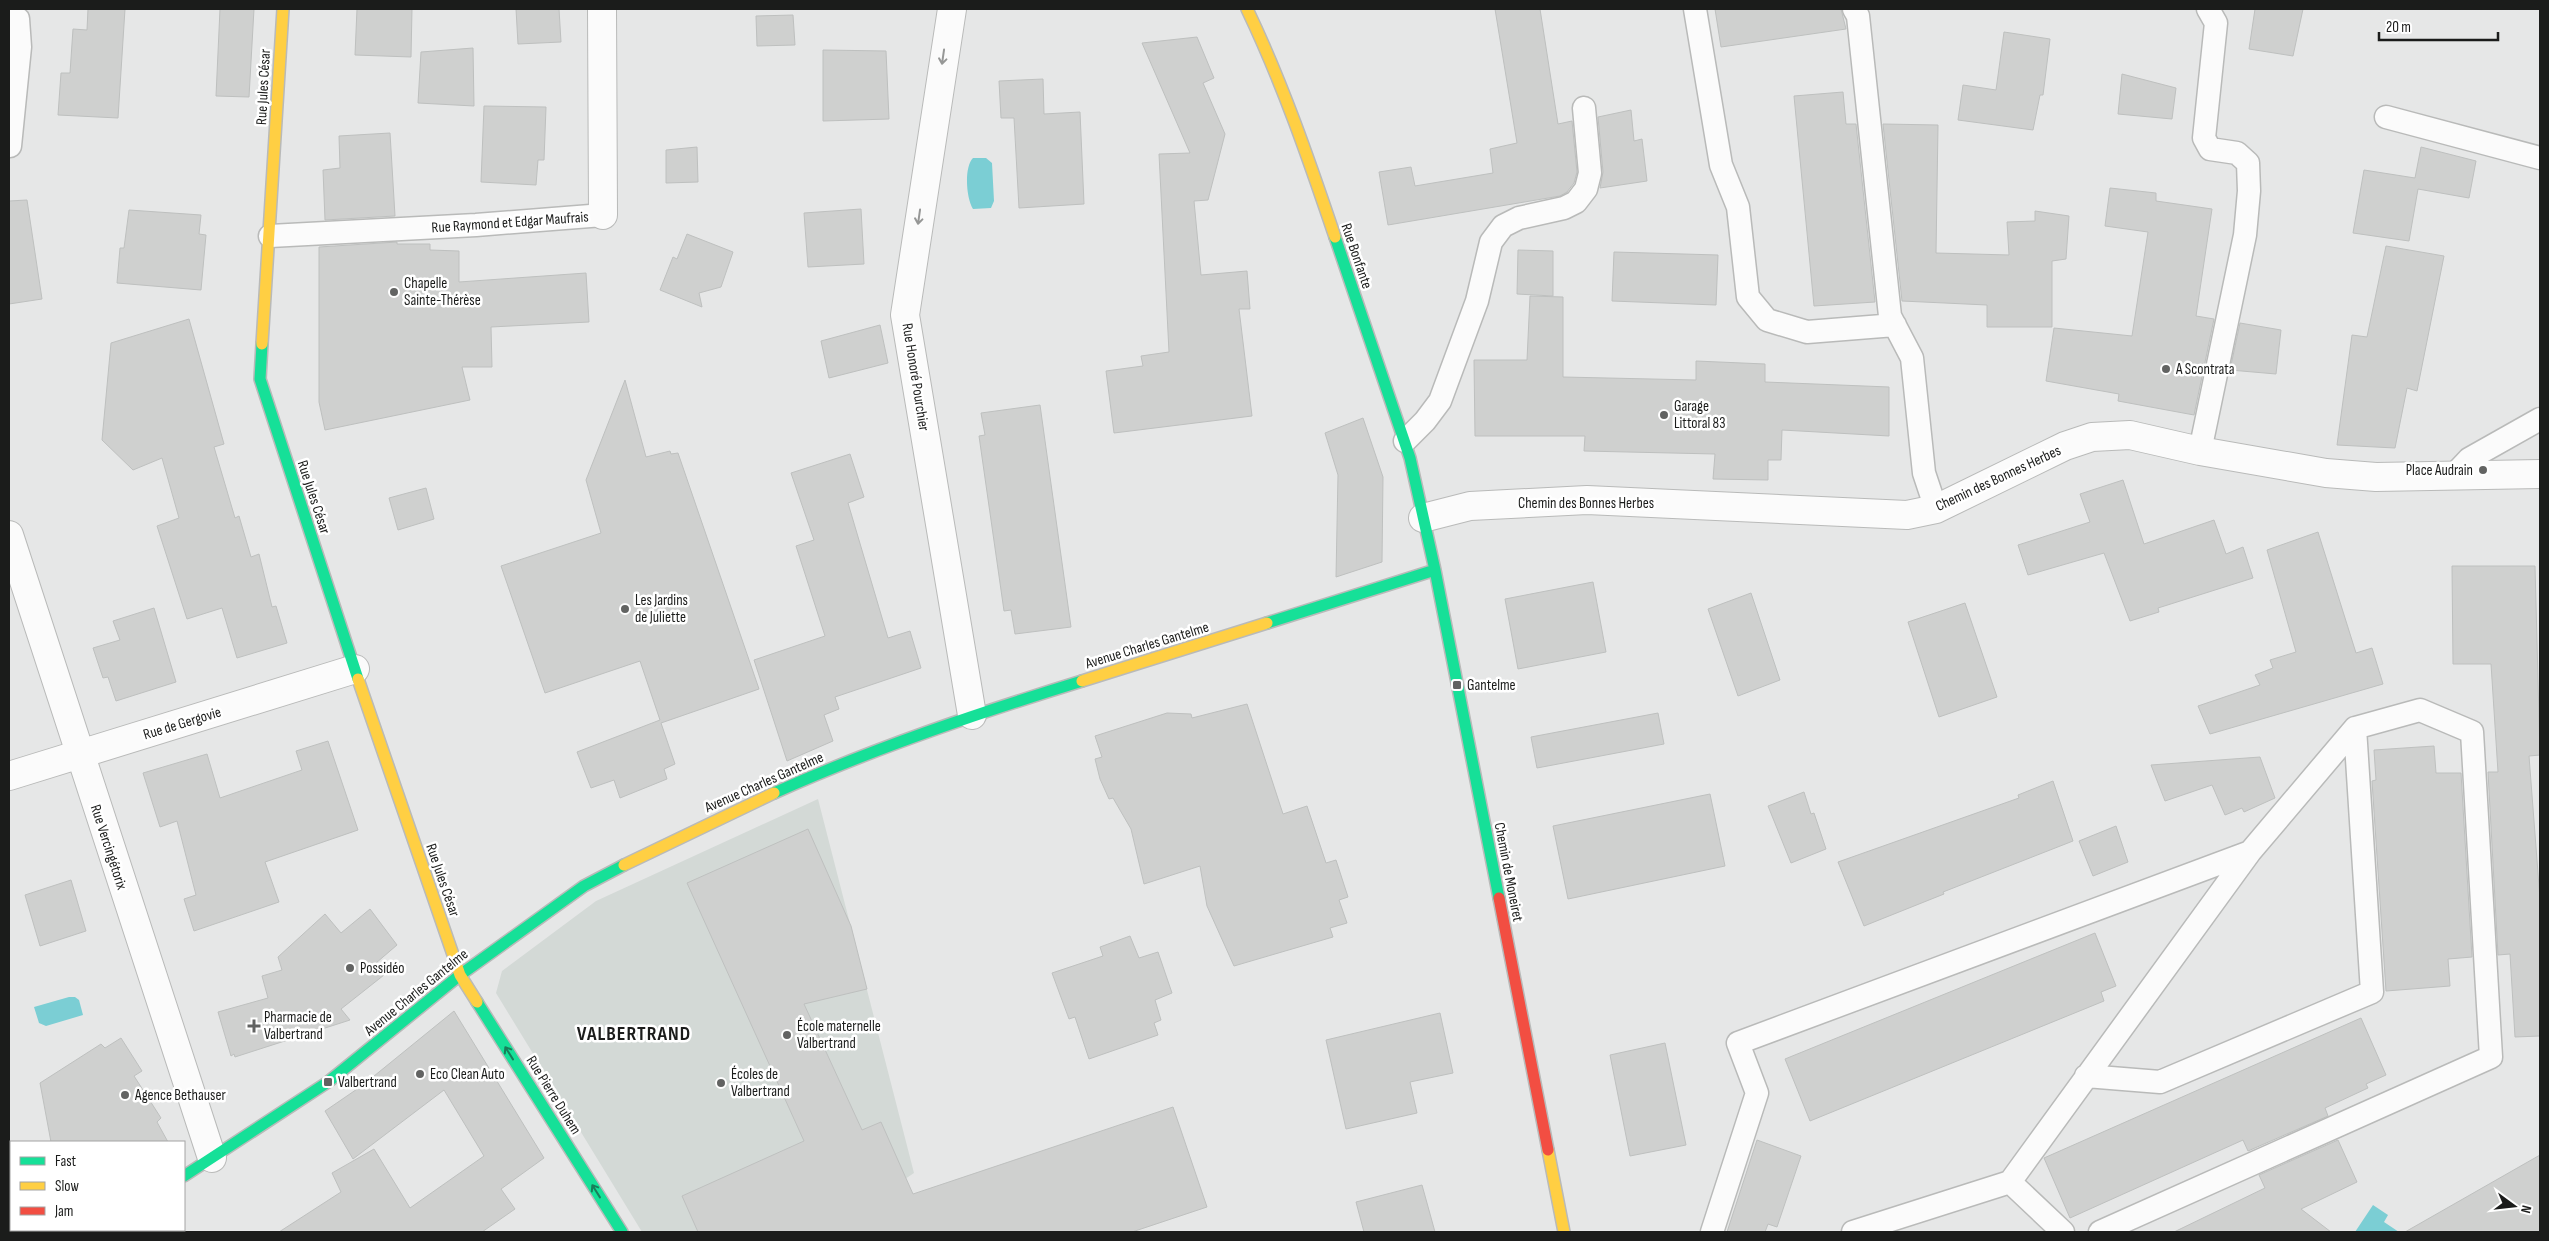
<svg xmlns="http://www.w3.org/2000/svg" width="2549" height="1241" font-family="'Sofia Sans Condensed',sans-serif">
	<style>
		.built { fill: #d3d9d6 }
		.water { fill: #7bced4 }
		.building { fill: #cfd0cf; stroke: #bec0bf }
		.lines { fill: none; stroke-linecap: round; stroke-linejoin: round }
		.lane-casing { stroke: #b9bab9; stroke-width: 25 }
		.street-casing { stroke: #b9bab9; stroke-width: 30 }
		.fast-casing { stroke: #b9bab9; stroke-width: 14 }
		.slow-casing { stroke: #b9bab9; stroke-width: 14 }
		.jam-casing { stroke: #b9bab9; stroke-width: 14 }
		.lane { stroke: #fbfbfb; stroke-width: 22 }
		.street { stroke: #fbfbfb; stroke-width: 28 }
		.fast { stroke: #16e098; stroke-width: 11 }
		.slow { stroke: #ffcf43; stroke-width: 11 }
		.jam { stroke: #f24e42; stroke-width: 11 }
		.oneway { stroke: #969796 }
		.oneway2 { stroke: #187e5a }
		.poi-dot { fill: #626362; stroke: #fff; stroke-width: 2 }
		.labels { text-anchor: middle; stroke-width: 5; stroke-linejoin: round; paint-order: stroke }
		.street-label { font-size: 15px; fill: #1b1c1b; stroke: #fff }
		.poi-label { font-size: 15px; fill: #1b1c1b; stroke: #fff; text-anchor: start }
		.district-label { font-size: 20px; font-weight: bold; letter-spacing: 1px; fill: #1b1c1b; stroke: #fff }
	</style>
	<rect width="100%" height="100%" fill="#e6e7e7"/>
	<path class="built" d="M818,799L914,1173L899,1183L916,1232H642L496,993L502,971L596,901Z"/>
	<path class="water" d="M973,158H986L992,163L994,201L991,208L973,209C966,198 964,167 973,158Z
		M69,997H75L79,1000L83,1015L46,1026L39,1023L34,1007Z
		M2373,1205L2388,1215L2384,1222L2399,1232H2355Z"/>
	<path class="building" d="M88,9H125L118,118L58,115L61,73H70L73,29L87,30Z
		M220,9H254L249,97L216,96Z
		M357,9H412L411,57L355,55Z
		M516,9H559L561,42L518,44Z
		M1495,9H1540L1558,124L1572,121L1577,172L1574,183L1567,192L1560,196L1388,225L1379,172L1411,167L1415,186L1493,173L1490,149L1517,143Z
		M1715,9H1841L1846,29L1721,47Z
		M2255,9H2303L2293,56L2249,49Z
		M793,15L795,45L757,46L756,16Z
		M2004,32L2050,39L2043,95H2040L2033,130L1958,120L1963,85L1996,90Z
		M1197,37L1214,78L1203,83L1225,134L1208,200L1194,201L1201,275L1247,271L1250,309H1239L1252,416L1114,433L1106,371L1143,366L1141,356L1169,352L1159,154L1190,153L1142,43Z
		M473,48L474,106L418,103L421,52Z
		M823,50L886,51L889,119L823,121Z
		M2122,74L2176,88L2172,119L2118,114Z
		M1043,79L1044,114L1080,112L1084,204L1019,208L1014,118H1001L999,81Z
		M1843,92L1846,124H1856L1875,302L1814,306L1794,96Z
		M484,106L546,107L544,160H538L536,185L481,182Z
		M1631,110L1634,141L1642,139L1647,181L1600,188L1603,172L1598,117Z
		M1883,124L1938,125L1936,253L2009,255L2007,222L2035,221V211L2069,216L2066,259L2052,261V327H1987V305L1902,301Z
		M390,133L395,216L325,220L323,170L340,168L339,136Z
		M697,147L698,182L666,183V150Z
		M2421,147L2476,161L2469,198L2418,189L2409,241L2353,233L2364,170L2415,178Z
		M2110,188L2156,193V201L2212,209L2196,316L2214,319L2194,415L2118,401L2119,394L2046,381L2054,328L2132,336L2148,232L2105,226Z
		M27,200L42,299L9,304V201Z
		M861,209L864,264L808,267L804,213Z
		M129,210L201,215L199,234L206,235L201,290L117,283L120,248H124Z
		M687,234L733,252L721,287L699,293L702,307L660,290L673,257L677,259Z
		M397,242V244H430V250L459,251V282L586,273L589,322L491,327L492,367H462L470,400L325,430L319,402V247Z
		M2386,246L2444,256L2417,391L2407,388L2395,448L2337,445L2352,335L2367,337Z
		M1518,250L1553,251V296L1517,294Z
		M1614,252L1718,255L1716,305L1612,301Z
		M1530,296L1563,297V377L1696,380V361L1765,364V382L1889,387V436L1782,430L1781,460H1768V480L1713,479L1715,454L1584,451L1585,436H1475L1474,360H1527Z
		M189,319L224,444L214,447L235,518L239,516L251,557L259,554L272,607L276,606L287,643L237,658L222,608L187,619L157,526L179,518L162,458L133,470L102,440L111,343Z
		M2240,323L2281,330L2276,374L2230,370Z
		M880,325L888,363L829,378L821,341Z
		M625,380L646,457L670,451L671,454L678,453L759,689L661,723L675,764L664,769L667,779L620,798L614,780L591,788L577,752L660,720L640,661L545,693L501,566L601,533L586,480Z
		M1040,405L1071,627L1015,634L1011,610L1004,611L979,436L985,435L981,413Z
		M1363,418L1383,477L1382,562L1336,577L1338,475L1325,433Z
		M850,454L864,497L848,503L888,638L910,631L921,668L835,697L839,709L824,715L833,741L787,761L754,660L825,636L796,546L814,540L791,473Z
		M2123,480L2144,544L2214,520L2226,554L2243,547L2253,578L2158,608L2159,612L2130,621L2104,553L2028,575L2018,545L2090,522L2080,494Z
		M426,488L434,519L398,530L389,498Z
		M2318,532L2356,653L2372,648L2383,684L2210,734L2198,706L2260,685L2255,675L2273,668L2270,660L2296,652L2267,550Z
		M2452,566H2535L2540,755L2529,756L2540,899V1036L2515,1037L2510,954L2498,955L2488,772H2498L2491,664H2453Z
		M1593,582L1606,652L1518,669L1505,599Z
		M1751,593L1780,680L1738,696L1708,609Z
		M1965,603L1997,697L1939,717L1908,622Z
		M154,608L176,682L116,701L108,677L103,678L93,648L120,640L113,621Z
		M1247,704L1283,814L1307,806L1326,863L1336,860L1348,897L1339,900L1347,923L1330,928L1333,937L1234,966L1207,906L1200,866L1144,884L1131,829L1113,798L1109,799L1100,779L1095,759L1102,757L1095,736L1167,713L1191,714L1192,718Z
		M1658,713L1664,744L1537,768L1531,737Z
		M328,741L358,830L265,862L279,902L194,931L184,899L196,895L177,821L160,827L143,773L207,754L220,798L302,770L296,751Z
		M2434,746L2436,773H2461L2472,957L2448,959L2450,986L2386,991L2372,781L2376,780L2374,750Z
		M2260,757L2275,798L2244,812L2242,808L2225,815L2212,785L2165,801L2151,765Z
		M2053,781L2073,841L1943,892L1944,894L1864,926L1838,862L2019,798L2018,795Z
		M1804,792L1811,814L1814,813L1826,849L1791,863L1768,806Z
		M1710,794L1725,866L1568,899L1553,826Z
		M2116,826L2128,862L2093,876L2079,841Z
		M808,829L851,926L867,989L804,1004L862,1130L881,1122L913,1194L1173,1107L1207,1207L1132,1232H698L682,1196L804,1141L687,883Z
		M71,880L86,931L40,946L25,895Z
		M370,909L397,945L376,963L384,975L341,1009L350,1020L235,1057L234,1054L231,1056L218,1012L268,998L262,976L282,970L278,957L325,914L341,933Z
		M2095,933L2116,986L2101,992L2104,1001L1810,1121L1785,1059Z
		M1130,936L1139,958L1158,952L1172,993L1155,1000L1161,1020L1154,1023L1158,1035L1089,1059L1075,1017L1069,1019L1052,973L1103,956L1100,947Z
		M454,1011L544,1158L501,1189L515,1209L482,1232H279L341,1192L332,1173L374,1149L410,1208L484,1156L444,1090L353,1159L325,1111L363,1085Z
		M1440,1013L1453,1073L1410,1082L1417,1113L1346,1129L1326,1040Z
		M2361,1018L2386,1075L2366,1084L2368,1088L2325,1108L2328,1116L2248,1151L2243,1140L2070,1218L2044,1158Z
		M121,1038L142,1071L134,1076L161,1118L157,1122L168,1142H51L40,1083L101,1044L105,1048Z
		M1665,1043L1686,1145L1630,1156L1610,1055Z
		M1757,1140L1801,1156L1777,1227L1768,1224L1765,1232H1727Z
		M2338,1140L2357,1182L2301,1209L2331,1232H2174L2265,1188L2259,1175Z
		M2540,1155V1232H2405Z
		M1422,1185L1435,1232H1364L1356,1202Z"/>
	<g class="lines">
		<g class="lane-casing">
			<path id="lane" d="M1695,9L1721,165L1738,207L1748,297L1767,320L1807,332L1895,325
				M1854,9L1858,16L1890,316L1912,358L1924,473L1936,509
				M9,15L18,19L20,47L10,146
				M2386,117L2540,158
				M270,236L476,225L603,215
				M1405,441L1425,421L1440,401L1477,301L1491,242L1503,226L1519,218L1564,208L1576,202L1586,189L1590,173L1584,108
				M2200,451L2245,235L2249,191L2248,163L2237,153L2210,149L2204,138L2216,23L2208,9
				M2453,476L2469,459L2540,419
				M2086,1076L2160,1082L2372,992L2355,728
				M2010,1182L2250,852
				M1712,1232L1757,1093L1738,1043L2250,852L2355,728L2420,710L2472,732L2491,1057L2100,1232
				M1853,1232L2010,1182L2063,1232"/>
		</g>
		<g class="street-casing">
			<path id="street" d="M602,9L603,215
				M952,9L905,315L972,715
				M1423,518L1470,506L1587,500L1907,515L1936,509L2065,446L2092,437L2130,435L2200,451L2326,473L2376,477L2540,474
				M9,535L212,1158
				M9,776L355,669
				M162,1230L163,1232"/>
		</g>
		<g class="fast-casing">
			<path id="fast" d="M1335,237L1410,458L1435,570L1499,898
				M262,344L260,379L358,679
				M1267,623L1435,570
				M774,793C874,748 978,713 1082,681
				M477,1002L622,1232
				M184,1176L328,1082L460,975L584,886L624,865
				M98,1232L103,1230"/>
		</g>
		<g class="slow-casing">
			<path id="slow" d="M1247,9C1282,82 1309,160 1335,237
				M262,344L283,9
				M358,679L460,975L477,1002
				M1082,681L1267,623
				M624,865L774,793
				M1548,1150L1564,1232"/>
		</g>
		<g class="jam-casing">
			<path id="jam" d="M1499,898L1548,1150"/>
		</g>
		<use href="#lane" class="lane"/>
		<use href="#street" class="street"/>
		<use href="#fast" class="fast"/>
		<use href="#slow" class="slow"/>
		<use href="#jam" class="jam"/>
	</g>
	<defs><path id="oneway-shaft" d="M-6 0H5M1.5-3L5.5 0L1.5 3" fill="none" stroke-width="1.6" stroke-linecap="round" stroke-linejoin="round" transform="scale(1.25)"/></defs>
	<g class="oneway">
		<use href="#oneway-shaft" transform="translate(943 57) rotate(98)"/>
		<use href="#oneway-shaft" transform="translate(919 217) rotate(98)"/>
	</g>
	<g class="oneway2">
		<use href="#oneway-shaft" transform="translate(509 1053) rotate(-122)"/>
		<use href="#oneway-shaft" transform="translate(596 1191) rotate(-122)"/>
	</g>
	<g class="poi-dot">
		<circle cx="394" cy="292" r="5"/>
		<circle cx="2166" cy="369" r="5"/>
		<circle cx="1664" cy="415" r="5"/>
		<circle cx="2483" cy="470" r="5"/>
		<circle cx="625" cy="609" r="5"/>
		<rect x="1452" y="680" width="10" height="10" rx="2.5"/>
		<circle cx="350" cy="968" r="5"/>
		<path d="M251.5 1018.5h5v5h5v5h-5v5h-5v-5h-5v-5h5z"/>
		<circle cx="787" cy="1035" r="5"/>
		<circle cx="420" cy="1074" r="5"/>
		<rect x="323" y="1077" width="10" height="10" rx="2.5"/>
		<circle cx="721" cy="1083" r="5"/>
		<circle cx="125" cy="1095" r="5"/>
	</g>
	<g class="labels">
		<g class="street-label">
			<text transform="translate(263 87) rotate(-87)" y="5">Rue Jules César</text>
			<text transform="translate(510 222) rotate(-4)" y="5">Rue Raymond et Edgar Maufrais</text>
			<text transform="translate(1357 256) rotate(71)" y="5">Rue Bonfante</text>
			<text transform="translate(916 377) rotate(81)" y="5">Rue Honoré Pourchier</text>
			<text transform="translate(1998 478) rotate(-25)" y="5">Chemin des Bonnes Herbes</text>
			<text transform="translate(314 497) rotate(72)" y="5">Rue Jules César</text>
			<text x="1586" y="508">Chemin des Bonnes Herbes</text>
			<text transform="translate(1147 645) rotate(-17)" y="5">Avenue Charles Gantelme</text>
			<text transform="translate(182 723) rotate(-17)" y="5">Rue de Gergovie</text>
			<text transform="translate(764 782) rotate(-24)" y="5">Avenue Charles Gantelme</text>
			<text transform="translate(109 847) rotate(72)" y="5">Rue Vercingétorix</text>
			<text transform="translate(1509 872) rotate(79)" y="5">Chemin de Moneiret</text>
			<text transform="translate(443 880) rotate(71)" y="5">Rue Jules César</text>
			<text transform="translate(416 992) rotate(-39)" y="5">Avenue Charles Gantelme</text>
			<text transform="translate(554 1095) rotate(58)" y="5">Rue Pierre Duhem</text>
		</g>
		<g class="poi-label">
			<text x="404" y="288">Chapelle<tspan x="404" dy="17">Sainte-Thérèse</tspan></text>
			<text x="2176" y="374">A Scontrata</text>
			<text x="1674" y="411">Garage<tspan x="1674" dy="17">Littoral 83</tspan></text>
			<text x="2473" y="475" text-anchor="end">Place Audrain</text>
			<text x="635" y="605">Les Jardins<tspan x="635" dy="17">de Juliette</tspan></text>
			<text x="1467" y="690">Gantelme</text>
			<text x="360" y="973">Possidéo</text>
			<text x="264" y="1022">Pharmacie de<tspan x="264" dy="17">Valbertrand</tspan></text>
			<text x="797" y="1031">École maternelle<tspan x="797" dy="17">Valbertrand</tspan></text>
			<text x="430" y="1079">Eco Clean Auto</text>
			<text x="731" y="1079">Écoles de<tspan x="731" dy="17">Valbertrand</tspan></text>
			<text x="338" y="1087">Valbertrand</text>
			<text x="135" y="1100">Agence Bethauser</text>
		</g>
		<g class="district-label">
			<text x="634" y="1040">VALBERTRAND</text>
		</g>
	</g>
	<rect width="2549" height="1241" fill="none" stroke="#1b1c1b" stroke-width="20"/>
	<rect x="10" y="1141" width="175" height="90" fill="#ffffff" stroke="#a4a4a4"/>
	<rect x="20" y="1157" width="25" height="8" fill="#16e098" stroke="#a4a4a4"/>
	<text x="55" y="1166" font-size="15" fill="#1b1c1b">Fast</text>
	<rect x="20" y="1182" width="25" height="8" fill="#ffcf43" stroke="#a4a4a4"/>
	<text x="55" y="1191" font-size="15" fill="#1b1c1b">Slow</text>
	<rect x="20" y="1207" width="25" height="8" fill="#f24e42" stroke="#a4a4a4"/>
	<text x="55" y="1216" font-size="15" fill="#1b1c1b">Jam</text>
	<g transform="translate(2514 1206) rotate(105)" stroke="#ffffff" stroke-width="4" paint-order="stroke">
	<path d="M0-4L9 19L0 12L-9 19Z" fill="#1b1c1b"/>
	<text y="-8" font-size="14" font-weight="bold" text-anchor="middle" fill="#1b1c1b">N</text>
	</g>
	<path d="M2379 32v8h119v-8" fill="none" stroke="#1b1c1b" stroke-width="2.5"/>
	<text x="2386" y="32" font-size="15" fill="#1b1c1b" stroke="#ffffff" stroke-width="4" paint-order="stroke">20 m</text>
</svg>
